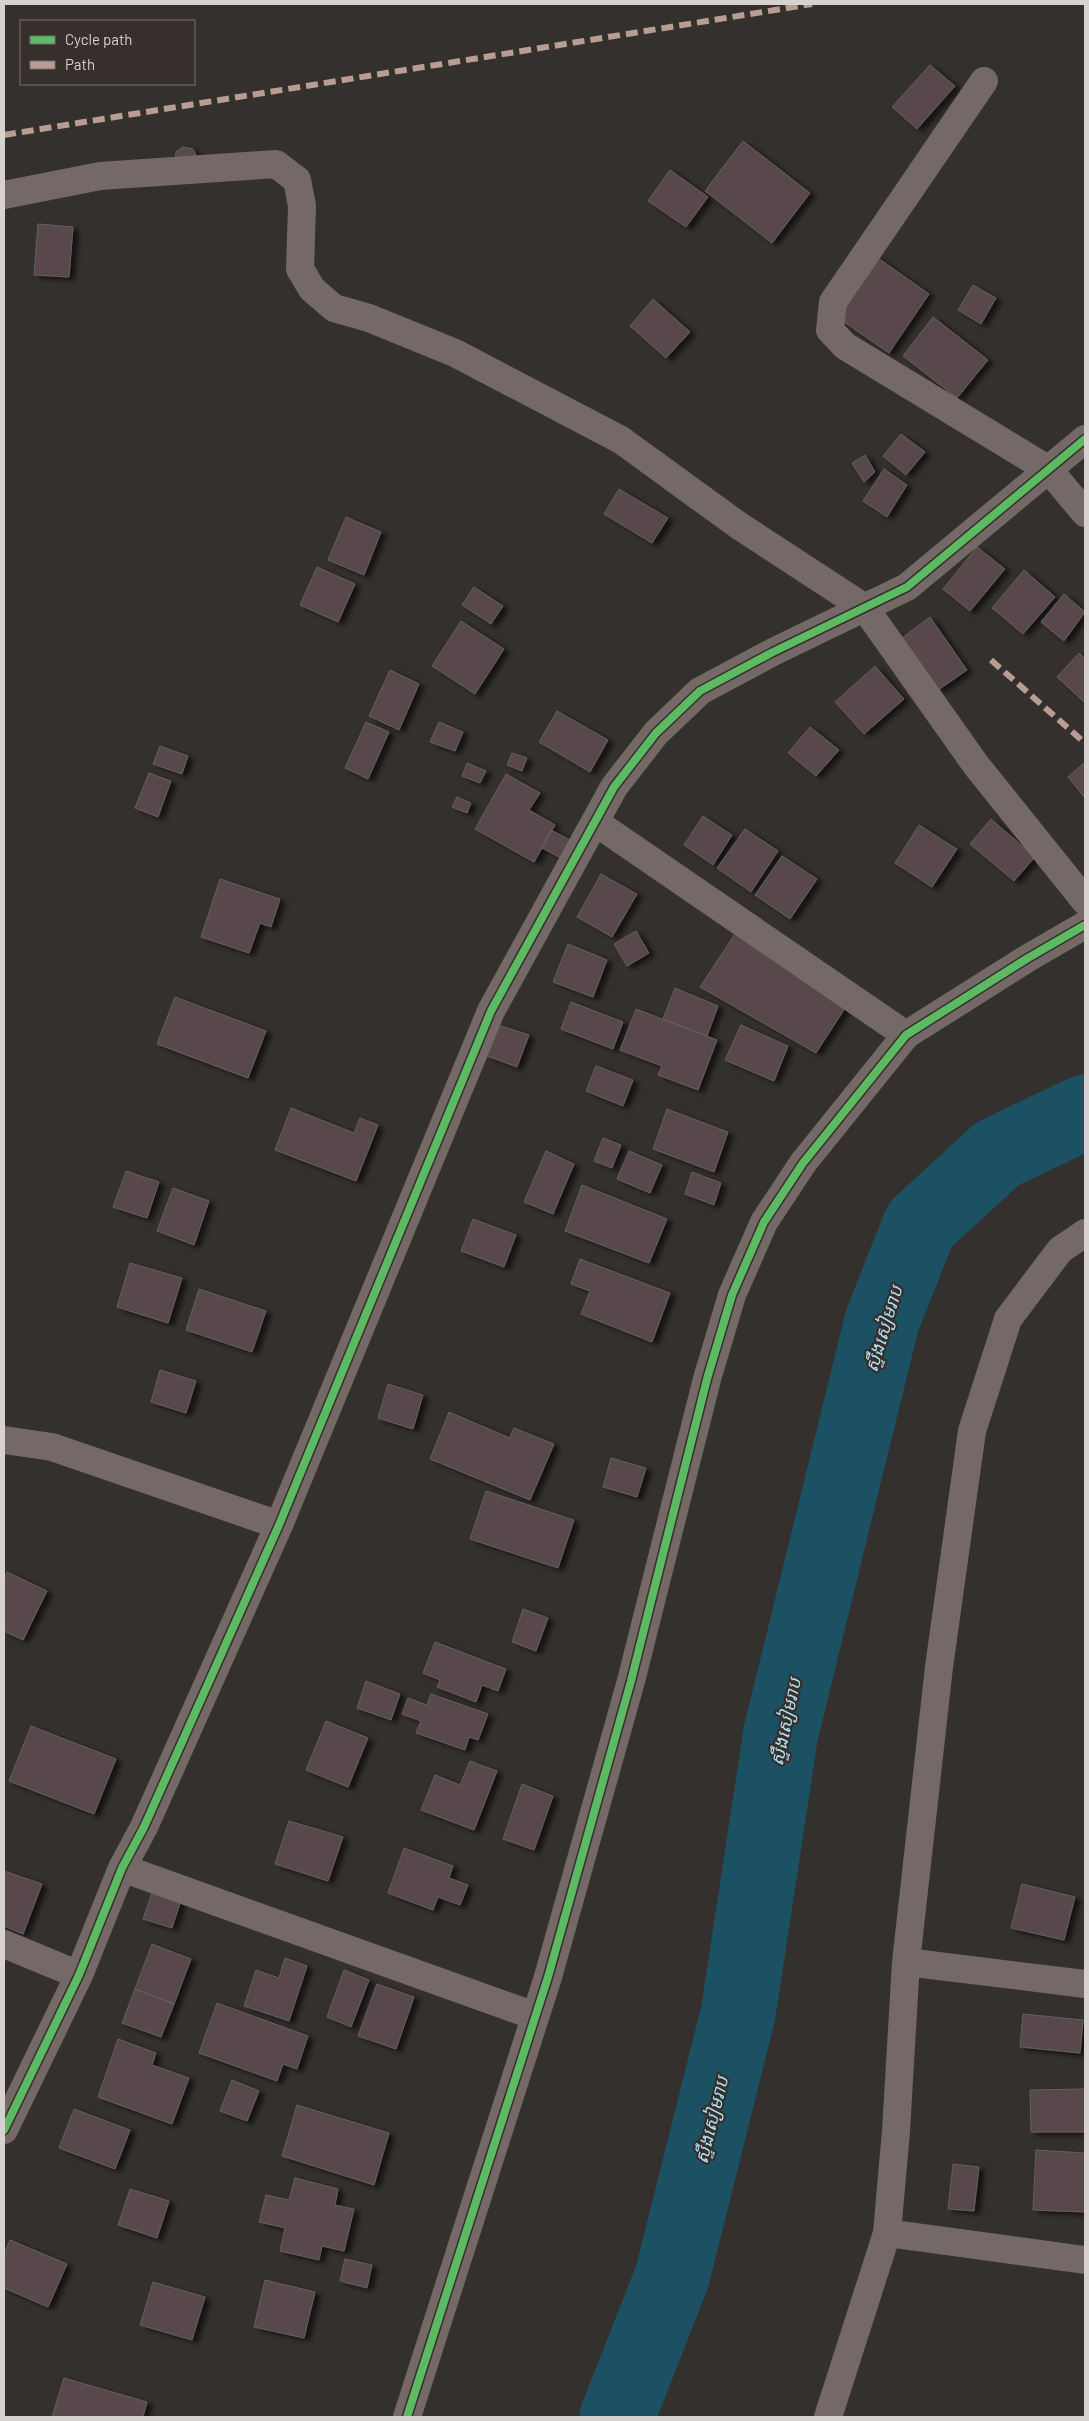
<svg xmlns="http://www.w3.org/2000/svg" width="1089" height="2421" font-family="Barlow,'Noto Sans Khmer',sans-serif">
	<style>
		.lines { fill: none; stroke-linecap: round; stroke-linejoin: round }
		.river { stroke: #1b5162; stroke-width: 75 }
		.building { fill: #58474b; stroke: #646060; filter: url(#shadow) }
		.minor { stroke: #746966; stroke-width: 28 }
		.tertiary { stroke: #746966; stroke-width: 28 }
		.quiet { stroke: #b99d93; stroke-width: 6; stroke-dasharray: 12 6; stroke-linecap: butt }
		.cycleway-casing { stroke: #362f2c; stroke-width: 11 }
		.cycleway { stroke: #5cba63; stroke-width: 8 }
		.labels { text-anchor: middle; stroke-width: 4.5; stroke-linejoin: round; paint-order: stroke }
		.water-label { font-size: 18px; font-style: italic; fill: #afdff2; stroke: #362f2c }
	</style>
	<defs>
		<filter id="shadow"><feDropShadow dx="5.5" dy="3" stdDeviation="2.5" flood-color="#0009"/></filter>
	</defs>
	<rect width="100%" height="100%" fill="#34302e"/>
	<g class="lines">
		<path class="river" d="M617,2417L672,2277L738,2014L781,1732L882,1321L920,1225L997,1154L1085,1112"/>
	</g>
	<path class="building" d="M930,65L955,86L917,129L892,107Z
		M743,141L810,193L772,243L705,191Z
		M183,147L193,149L198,159H175L176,152Z
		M670,170L708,197L686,227L648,201Z
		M38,224L73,227L69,277L34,275Z
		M875,256L929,294L889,353L834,315Z
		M973,285L996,298L981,324L958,310Z
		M653,299L690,332L666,358L630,326Z
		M933,317L988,360L957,398L903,356Z
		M901,434L925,452L906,475L883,456Z
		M865,455L875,472L864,482L852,463Z
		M884,469L907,485L887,517L863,501Z
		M619,489L668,518L652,543L604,514Z
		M346,517L381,532L364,575L328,560Z
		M977,547L1005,569L970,611L943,589Z
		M317,567L355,584L338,622L300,605Z
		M1024,570L1055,597L1023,634L992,608Z
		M474,587L503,606L491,624L462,605Z
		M1064,594L1085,612L1064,641L1041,622Z
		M930,617L967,670L938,690L902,638Z
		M461,621L504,649L475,694L432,666Z
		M1079,653L1085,659V703L1057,677Z
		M875,666L904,699L864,734L835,702Z
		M390,670L419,684L399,730L369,716Z
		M557,711L608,740L590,772L539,742Z
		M366,722L389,732L368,779L345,768Z
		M439,722L463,732L455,751L430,742Z
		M810,727L839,750L816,776L788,753Z
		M160,746L188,756L182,774L153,764Z
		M512,753L527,758L522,771L507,765Z
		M1085,762V798L1068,777Z
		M467,763L486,771L480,783L462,776Z
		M149,773L171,781L158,817L135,808Z
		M506,774L540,793L529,810L555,825L534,862L475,829Z
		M457,797L471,803L467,813L452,807Z
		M703,816L732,835L713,865L684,845Z
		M991,819L1035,857L1014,881L970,844Z
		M919,825L957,849L932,887L895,863Z
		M745,829L778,851L751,892L717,868Z
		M551,830L570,840L561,858L542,848Z
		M782,856L817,879L790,919L755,895Z
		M601,874L637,894L612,937L577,917Z
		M220,879L280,899L271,927L260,923L249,953L201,937Z
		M636,931L649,953L627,966L614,944Z
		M735,934L847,1005L816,1053L700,987Z
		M568,944L607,960L593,997L553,982Z
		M675,988L718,1006L707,1036L663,1019Z
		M175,997L266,1031L248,1078L157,1044Z
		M571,1002L623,1022L613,1049L561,1029Z
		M636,1009L717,1040L698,1090L658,1075L662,1066L620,1050Z
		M498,1025L529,1035L517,1067L487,1056Z
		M741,1025L788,1046L774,1081L725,1060Z
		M596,1066L633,1080L623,1106L586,1091Z
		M291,1108L354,1133L360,1118L378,1125L356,1181L275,1150Z
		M667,1109L728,1132L714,1172L653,1149Z
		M603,1138L621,1145L612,1168L594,1161Z
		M546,1151L574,1164L553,1214L524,1202Z
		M629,1151L662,1165L650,1193L617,1179Z
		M126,1171L159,1182L147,1218L113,1207Z
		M692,1172L721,1183L714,1205L685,1194Z
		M582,1185L667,1219L649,1263L565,1231Z
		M173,1188L209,1201L194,1245L157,1231Z
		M473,1219L516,1235L504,1267L461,1251Z
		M580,1259L670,1293L652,1342L581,1314L590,1291L571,1284Z
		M130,1263L182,1278L168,1323L117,1307Z
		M199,1289L266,1311L252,1352L186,1330Z
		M160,1370L196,1381L186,1413L151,1402Z
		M388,1384L423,1395L413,1429L378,1418Z
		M449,1412L510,1438L514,1428L554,1444L530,1500L430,1459Z
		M611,1458L646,1468L637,1497L603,1487Z
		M486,1491L574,1520L558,1568L470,1539Z
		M7,1572L47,1591L23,1640L4,1631V1580Z
		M523,1609L548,1618L536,1651L512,1642Z
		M435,1642L506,1669L498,1691L482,1685L476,1702L437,1687L440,1680L423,1673Z
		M366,1681L400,1694L391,1720L357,1708Z
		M431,1694L488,1714L478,1740L469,1737L465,1750L416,1733L421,1721L402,1714L408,1698L427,1705Z
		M326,1721L368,1738L348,1787L306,1770Z
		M31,1726L116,1759L94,1814L9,1781Z
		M470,1761L497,1771L474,1830L421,1810L435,1775L460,1785Z
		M522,1784L553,1796L534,1850L503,1839Z
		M289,1821L343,1837L328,1881L275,1864Z
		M404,1848L453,1866L449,1878L468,1885L460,1905L438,1897L433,1910L388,1893Z
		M4,1871L42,1884L23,1934L4,1926Z
		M155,1884L183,1894L172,1928L143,1919Z
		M1022,1884L1075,1897L1064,1940L1011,1928Z
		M152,1944L191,1959L174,2004L135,1989Z
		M285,1958L307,1966L289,2021L244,2006L256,1970L279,1978Z
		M344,1970L369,1980L351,2027L327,2017Z
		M377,1984L414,1997L396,2049L358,2036Z
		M135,1989L174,2004L161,2037L122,2023Z
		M217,2003L308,2036L297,2069L283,2064L277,2081L199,2053Z
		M1023,2014L1083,2020L1080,2053L1020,2047Z
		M118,2039L156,2053L152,2065L189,2078L172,2124L98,2097Z
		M232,2080L259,2091L247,2121L220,2111Z
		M1085,2089V2132H1031L1030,2090Z
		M297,2105L389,2133L374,2185L282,2156Z
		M74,2109L130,2130L115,2169L59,2148Z
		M1036,2150L1085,2153V2212L1033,2210Z
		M953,2164L979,2167L974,2211L948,2209Z
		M295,2178L338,2189L335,2205L354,2209L344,2251L322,2246L319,2260L280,2251L285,2228L259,2222L266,2195L289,2200Z
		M130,2189L169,2201L157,2238L118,2225Z
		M10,2240L67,2264L48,2307L4,2288V2255Z
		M345,2259L372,2265L367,2288L340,2281Z
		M265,2280L315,2292L304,2338L254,2327Z
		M153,2282L205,2297L192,2340L140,2325Z
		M64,2378L147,2402L143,2417H52Z"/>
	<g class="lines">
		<path class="minor" d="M984,81L833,302L830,330L845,346L1049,470L1085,513
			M4,195L100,176L276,164L297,180L302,206L300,269L312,289L334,308L369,318L455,353L621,440L738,525L865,608L976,765L1085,901
			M595,822L906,1035
			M4,1440L52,1447L279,1525
			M122,1868L535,2016
			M4,1944L79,1975
			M906,1962L1085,1984
			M4,2130L79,1975L122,1868L144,1827L279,1525L491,1011L614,787L656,733L700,691L773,652L907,587L1085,439
			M887,2233L1085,2260
			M828,2417L887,2233L896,2131L906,1962L939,1667L972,1431L1008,1319L1060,1250L1085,1233"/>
		<path class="tertiary" d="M407,2417L548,1977L631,1681L707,1379L732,1295L764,1222L803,1163L906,1035L1028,958L1085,925"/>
		<path class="quiet" d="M4,135L812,4
			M991,660L1085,743"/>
		<g class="cycleway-casing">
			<path id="cycleway" d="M4,2130L79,1975L122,1868L144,1827L279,1525L491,1011L614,787L656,733L700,691L773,652L907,587L1085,439
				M407,2417L548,1977L631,1681L707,1379L732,1295L764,1222L803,1163L906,1035L1028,958L1085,925"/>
		</g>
		<use href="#cycleway" class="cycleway"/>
	</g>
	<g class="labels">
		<g class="water-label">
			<text transform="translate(884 1329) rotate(-73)" y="6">ស្ទឹងសៀមរាប</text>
			<text transform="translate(786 1722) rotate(-78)" y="6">ស្ទឹងសៀមរាប</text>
			<text transform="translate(712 2120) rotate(-76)" y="6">ស្ទឹងសៀមរាប</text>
		</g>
	</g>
	<rect width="1089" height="2421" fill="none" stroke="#d7d2d0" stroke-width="10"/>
	<rect x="20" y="20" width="175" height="65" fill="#362f2c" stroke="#76706e"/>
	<rect x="30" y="36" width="25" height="8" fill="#5cba63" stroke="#76706e"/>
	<text x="65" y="45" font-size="15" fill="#d7d2d0">Cycle path</text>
	<rect x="30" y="61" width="25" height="8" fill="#b99d93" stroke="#76706e"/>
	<text x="65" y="70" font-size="15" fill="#d7d2d0">Path</text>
</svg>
